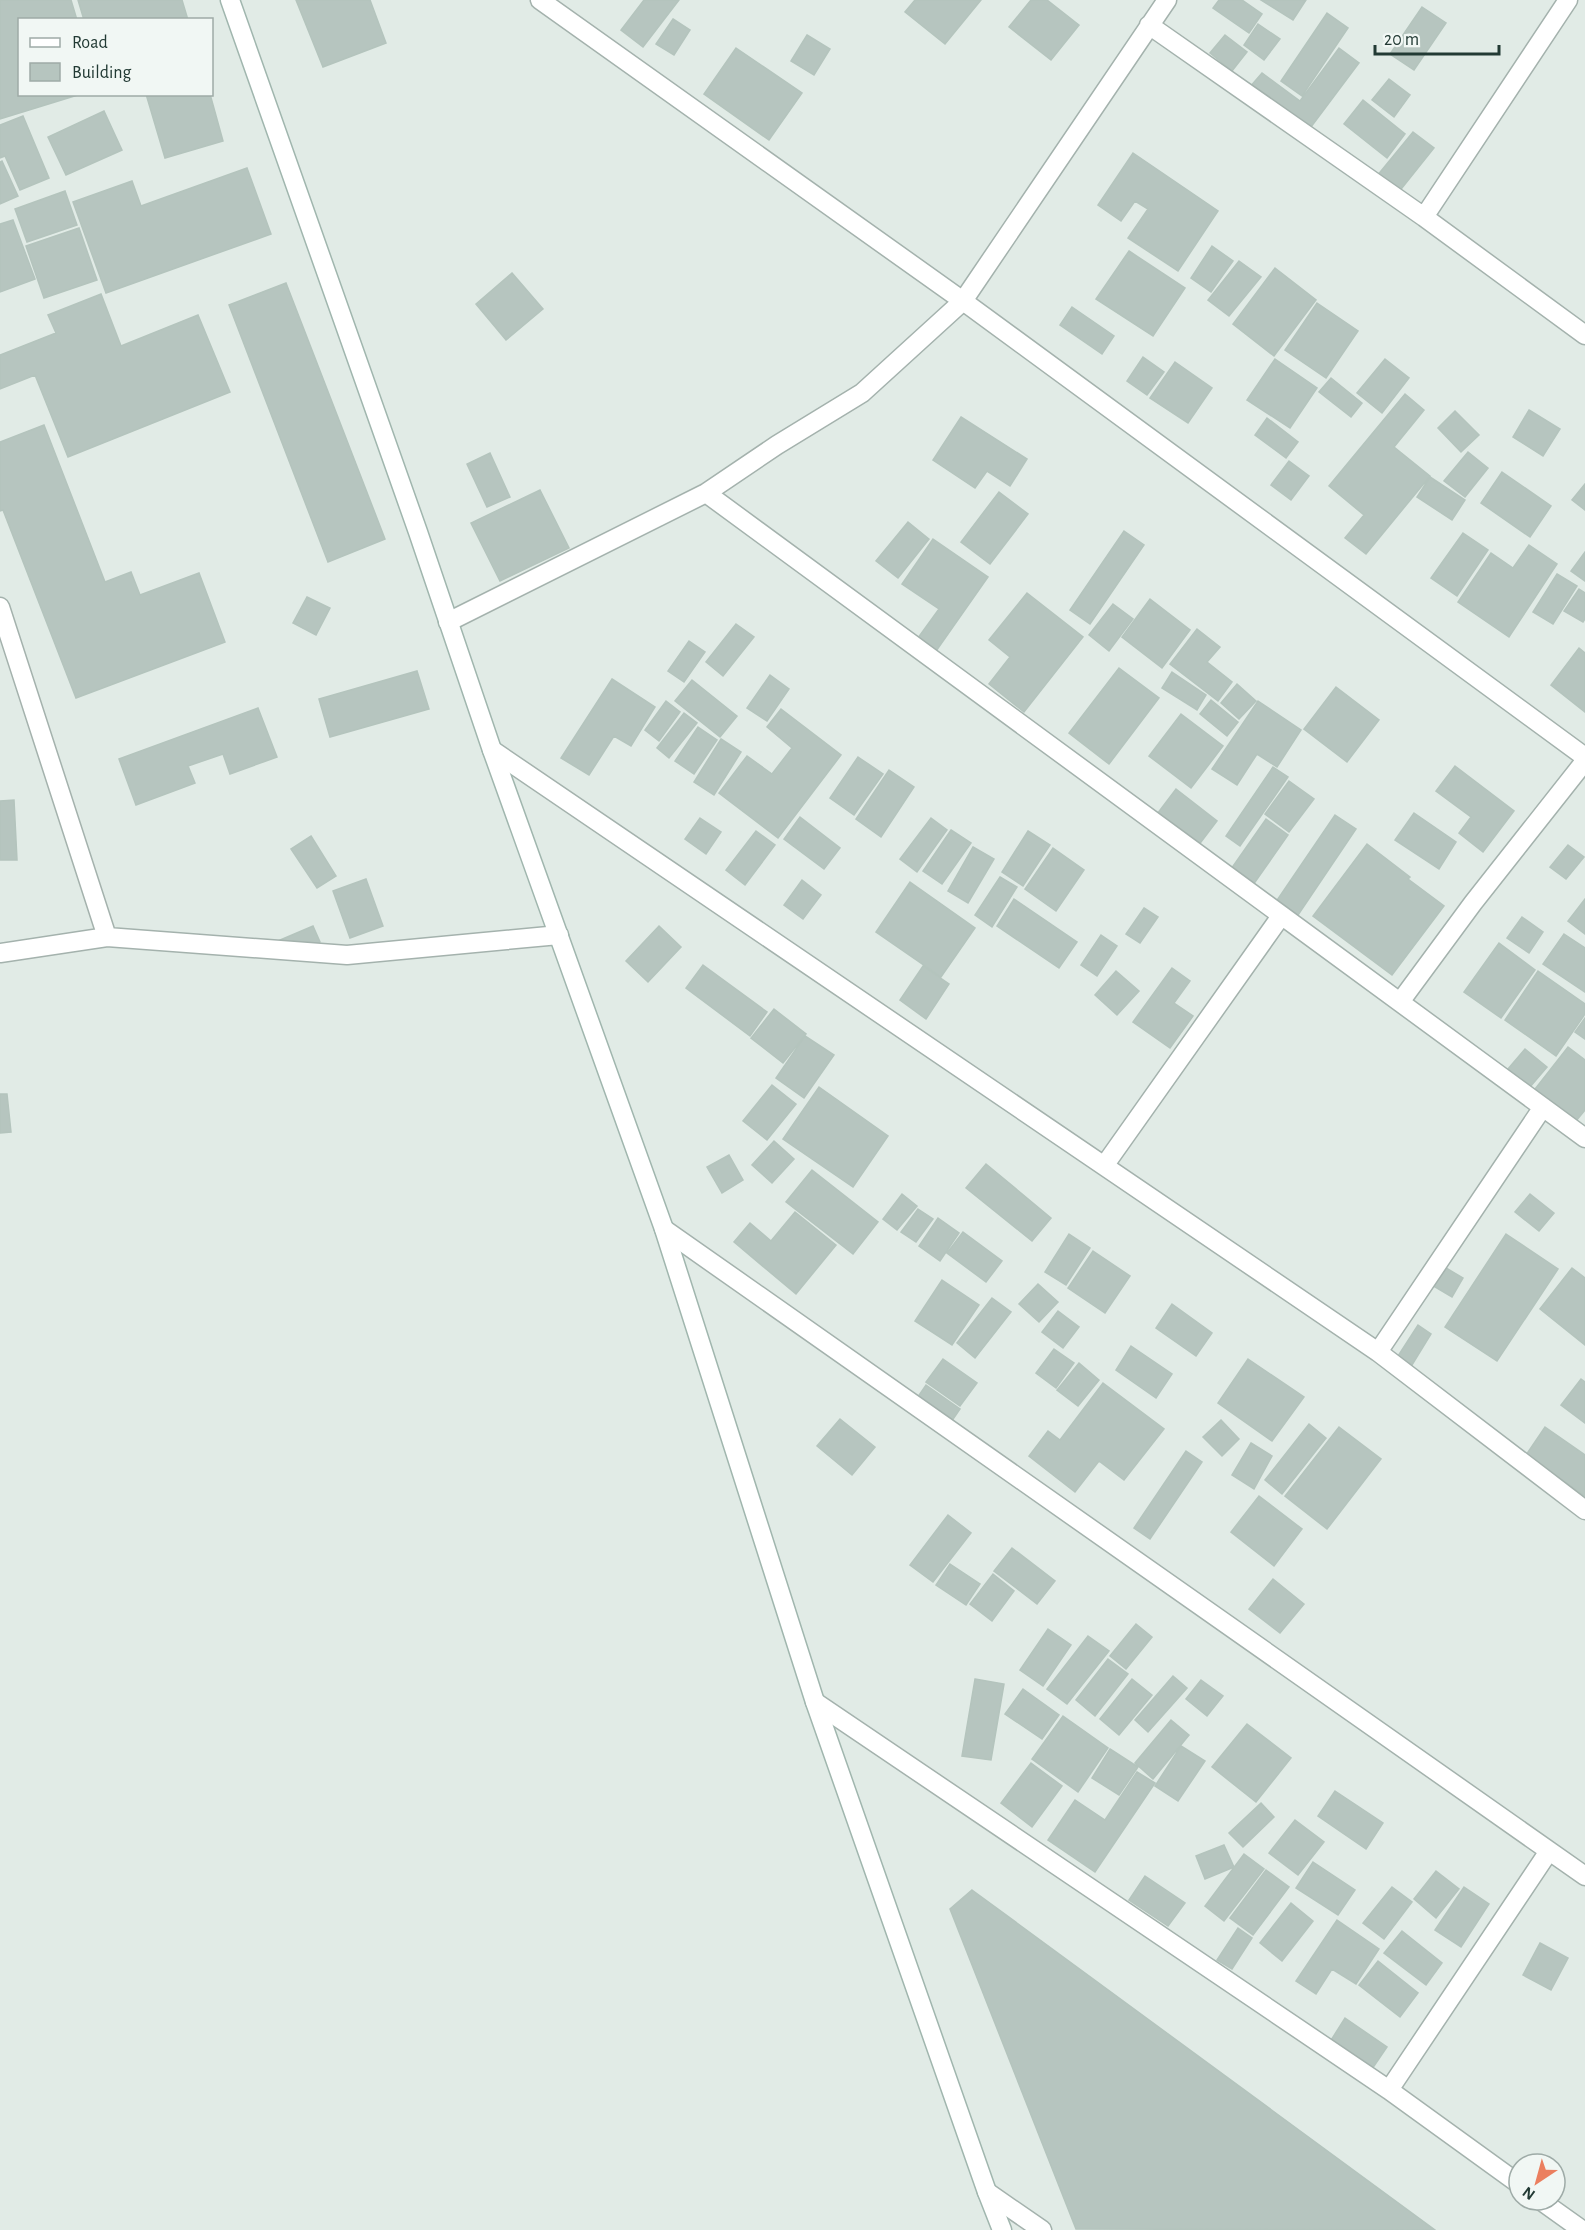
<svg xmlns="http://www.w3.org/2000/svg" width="1585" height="2230" font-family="'Alegreya Sans',sans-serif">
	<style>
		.building { fill: #b6c5bf; stroke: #b4c4bd; stroke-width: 1.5 }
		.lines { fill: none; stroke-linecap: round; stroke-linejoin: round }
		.minor-casing { stroke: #a4b2ad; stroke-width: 21 }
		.secondary-casing { stroke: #a0b6ae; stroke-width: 21 }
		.minor { stroke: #fff; stroke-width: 18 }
		.secondary { stroke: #fff; stroke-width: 18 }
	</style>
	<rect width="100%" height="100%" fill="#e1ebe6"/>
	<path class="building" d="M0,0H71L77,20H20V94H81L0,119Z
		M78,0H182L188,20H84Z
		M296,0H370L386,43L323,67Z
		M644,0H679L643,47L621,30Z
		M915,0H981L945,44L905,12Z
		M1031,0H1047L1079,25L1051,60L1009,27Z
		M1219,0H1242L1262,14L1249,33L1213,8Z
		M1261,0H1306L1293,20Z
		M1422,7L1446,23L1414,70L1390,54Z
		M1327,13L1348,28L1302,96L1281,81Z
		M673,19L690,30L674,55L656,44Z
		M1258,24L1280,39L1264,60L1244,45Z
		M807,35L830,49L814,75L791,61Z
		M1225,35L1247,52L1232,71L1210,53Z
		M736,48L802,93L769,140L704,94Z
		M1339,48L1359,63L1308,131L1250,87L1262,73L1300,101Z
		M1389,79L1410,95L1394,117L1372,100Z
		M146,94H210L223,141L165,158Z
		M1363,100L1405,134L1387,158L1344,124Z
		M104,111L122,150L66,175L48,137Z
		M23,116L49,178L20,190L5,156L0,158V125Z
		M1413,132L1434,148L1398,193L1377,176Z
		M1133,153L1218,211L1178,271L1128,238L1148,209L1135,201L1121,221L1098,205Z
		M2,161L18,196L0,204V162Z
		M247,168L271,234L106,293L73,202L132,181L141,206Z
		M65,191L77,225L27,242L15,209Z
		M13,220L35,279L0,292V224Z
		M79,228L97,280L44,298L26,246Z
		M1212,246L1233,261L1211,292L1191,278Z
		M1129,251L1185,288L1153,336L1096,299Z
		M1239,261L1261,277L1229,316L1208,300Z
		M1275,268L1316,300L1274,356L1233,324Z
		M512,273L543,309L506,340L476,304Z
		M286,283L385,539L328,562L229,305Z
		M101,294L121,346L198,315L230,392L68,457L35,375L0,389V355L56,333L48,315Z
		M1317,303L1358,331L1326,378L1285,350Z
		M1072,307L1114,336L1102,354L1060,325Z
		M1143,357L1164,372L1147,395L1127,381Z
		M1275,359L1317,388L1290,428L1247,400Z
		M1385,359L1409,378L1382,413L1357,393Z
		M1175,362L1212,388L1188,423L1150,398Z
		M1331,378L1362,403L1351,417L1319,392Z
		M1405,394L1424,410L1394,447L1430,476L1366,554L1345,538L1364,515L1329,486Z
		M1529,410L1560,429L1543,456L1513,437Z
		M1455,411L1479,435L1461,452L1438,428Z
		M961,417L1027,459L1010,486L987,471L975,488L933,460Z
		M1267,418L1298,442L1286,458L1255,435Z
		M44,425L105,582L131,572L140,595L199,573L225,642L76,698L3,510L0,511V442Z
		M1468,452L1488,468L1465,497L1444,481Z
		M490,453L510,497L487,507L467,464Z
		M1289,461L1309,476L1291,500L1271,485Z
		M1502,472L1551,506L1530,537L1481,503Z
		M1430,477L1465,500L1452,520L1417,497Z
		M1585,484V510L1572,500Z
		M540,490L569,548L500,581L471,523Z
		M999,492L1028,514L990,564L961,542Z
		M908,522L929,539L898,578L876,561Z
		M1124,531L1144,545L1090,624L1070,610Z
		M1463,533L1488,550L1457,596L1431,578Z
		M933,539L988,577L934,654L915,642L939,609L902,584Z
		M1529,545L1557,564L1509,637L1458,602L1491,553L1513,568Z
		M1585,552V581L1571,571Z
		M1557,574L1577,586L1553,624L1533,612Z
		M1579,589L1585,593V619L1583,622L1564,611Z
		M1027,593L1083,637L1024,712L989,684L1010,657L989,640Z
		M307,597L330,608L316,635L293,623Z
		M1150,599L1190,630L1162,668L1122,637Z
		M1113,604L1133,619L1109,651L1089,635Z
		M736,624L754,637L723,676L706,662Z
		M1197,629L1220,647L1207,662L1232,682L1218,701L1170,664Z
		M689,641L705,652L684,682L668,671Z
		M1579,648L1585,653V712L1551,685Z
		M1119,668L1159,698L1109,764L1069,733Z
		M417,671L429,709L330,737L319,699Z
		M1172,672L1206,695L1197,710L1162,688Z
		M770,675L789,689L767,721L747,708Z
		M612,679L655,707L631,746L614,736L589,775L561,758Z
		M692,680L737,716L720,737L675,701Z
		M1237,684L1256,701L1239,719L1221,703Z
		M1336,687L1379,720L1347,762L1304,729Z
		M1211,700L1238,722L1227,736L1200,714Z
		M666,701L680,712L659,741L645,730Z
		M1258,701L1301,730L1277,767L1257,754L1237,785L1212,769Z
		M258,708L277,757L230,774L223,754L188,766L195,783L136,805L119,759Z
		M781,709L841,755L778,838L719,793L747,756L772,774L792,748L767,727Z
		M684,713L697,723L669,758L657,748Z
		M1181,714L1223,746L1191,788L1149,756Z
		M698,727L717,740L694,774L675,761Z
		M721,739L741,752L714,795L694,782Z
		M858,757L883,774L854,815L830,798Z
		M1455,766L1514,811L1483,852L1459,833L1471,817L1436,791Z
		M1273,767L1288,777L1240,846L1226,836Z
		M889,770L914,787L881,837L856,819Z
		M1289,781L1314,799L1289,832L1265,814Z
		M1176,789L1217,821L1198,846L1157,814Z
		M14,800L17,860H0V801Z
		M1414,813L1456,842L1439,869L1395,840Z
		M1335,815L1356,829L1292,924L1271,909Z
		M800,817L840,848L824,869L784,839Z
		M700,818L721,832L706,854L685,839Z
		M931,818L947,830L917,872L900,859Z
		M1266,819L1288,835L1253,885L1231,869Z
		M951,830L971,843L942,884L923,871Z
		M756,831L775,845L745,885L726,870Z
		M1028,831L1050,845L1023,886L1002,872Z
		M311,836L336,876L317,888L291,849Z
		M1367,844L1410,877L1408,879L1444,906L1392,975L1313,916Z
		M1568,845L1584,857L1566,879L1550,867Z
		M973,847L994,859L968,903L948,891Z
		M1053,848L1084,870L1056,911L1025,889Z
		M1000,877L1017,887L992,927L975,915Z
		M366,879L383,926L350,938L333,891Z
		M802,880L821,895L803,919L784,905Z
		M910,882L975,928L941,977L876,932Z
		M1014,899L1077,942L1059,968L997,926Z
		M1585,899V934L1568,921Z
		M1144,908L1158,917L1140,943L1126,934Z
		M1522,917L1543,932L1529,953L1507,938Z
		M313,926L320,942L286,958L278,941Z
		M659,926L681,947L648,982L626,961Z
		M1564,934L1585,948V992L1543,964Z
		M1101,935L1117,946L1097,976L1081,965Z
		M1499,943L1535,970L1501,1018L1464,992Z
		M703,965L767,1012L750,1036L686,988Z
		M923,966L949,984L926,1019L900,1000Z
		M1172,968L1190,981L1174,1003L1193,1016L1170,1048L1133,1022Z
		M1116,971L1139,991L1117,1015L1095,995Z
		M1538,971L1585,1004V1014L1556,1056L1505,1020Z
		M774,1009L806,1034L783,1063L751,1038Z
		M1585,1018V1039L1575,1032Z
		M805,1036L834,1055L804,1098L776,1078Z
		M1568,1047L1585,1060V1110L1576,1121L1535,1089Z
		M1525,1049L1547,1067L1530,1087L1508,1069Z
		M772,1085L796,1104L767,1140L743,1121Z
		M819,1087L888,1136L853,1187L783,1139Z
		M0,1094H7L11,1132L0,1133Z
		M774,1141L794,1159L772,1183L752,1165Z
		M729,1155L743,1180L722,1193L707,1167Z
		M986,1164L1051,1218L1032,1241L966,1188Z
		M812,1170L878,1222L853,1254L786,1202Z
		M902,1194L917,1206L897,1230L883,1219Z
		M1530,1194L1554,1213L1539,1231L1515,1212Z
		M918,1209L933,1219L916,1242L901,1232Z
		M795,1212L836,1245L796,1294L734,1242L750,1223L771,1241Z
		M938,1218L959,1233L940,1261L919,1246Z
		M963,1232L1002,1261L986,1282L947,1253Z
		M1069,1234L1090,1248L1066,1285L1045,1272Z
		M1506,1234L1558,1269L1497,1361L1445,1327Z
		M1093,1251L1130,1276L1105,1313L1068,1288Z
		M1441,1265L1463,1278L1452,1297L1430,1284Z
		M1572,1268L1585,1278V1345L1540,1309Z
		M942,1280L979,1305L952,1345L915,1321Z
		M1038,1284L1058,1302L1039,1322L1019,1304Z
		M992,1298L1011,1312L975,1358L957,1343Z
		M1172,1304L1212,1333L1196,1356L1156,1328Z
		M1058,1311L1079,1327L1063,1348L1042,1332Z
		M1418,1325L1431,1334L1412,1365L1398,1356Z
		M1131,1346L1172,1374L1156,1398L1116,1370Z
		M1054,1349L1074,1363L1056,1388L1036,1373Z
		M943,1359L977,1383L960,1406L926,1382Z
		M1248,1359L1304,1397L1272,1441L1218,1403Z
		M1079,1363L1099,1380L1078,1406L1057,1390Z
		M1581,1379L1585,1382V1423L1561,1405Z
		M1103,1383L1164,1429L1124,1480L1099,1461L1075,1492L1029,1456L1048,1431L1060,1440Z
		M926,1385L960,1409L947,1428L913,1404Z
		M840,1419L875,1447L852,1475L817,1446Z
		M1221,1420L1239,1439L1222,1456L1203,1437Z
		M1309,1424L1326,1438L1282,1494L1265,1480Z
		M1339,1427L1381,1459L1327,1529L1285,1496Z
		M1545,1427L1585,1455V1496L1526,1455Z
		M1251,1443L1272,1456L1254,1489L1232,1475Z
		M1186,1451L1202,1462L1150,1539L1134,1528Z
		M1259,1496L1302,1529L1274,1566L1231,1532Z
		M948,1515L971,1533L933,1582L910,1565Z
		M1012,1548L1055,1581L1037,1604L994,1571Z
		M950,1564L980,1584L966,1605L936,1585Z
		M993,1574L1014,1591L992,1621L970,1604Z
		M1273,1579L1304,1604L1280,1633L1249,1609Z
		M1136,1624L1152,1637L1126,1669L1110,1656Z
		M1048,1629L1071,1645L1043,1686L1020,1670Z
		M1088,1636L1109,1651L1067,1704L1047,1689Z
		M1108,1659L1128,1674L1095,1716L1076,1700Z
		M1173,1676L1187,1688L1148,1732L1135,1720Z
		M975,1679L1004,1684L991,1760L962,1756Z
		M1132,1679L1152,1695L1119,1735L1100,1719Z
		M1201,1680L1223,1696L1207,1716L1186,1699Z
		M1023,1689L1059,1715L1042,1739L1005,1714Z
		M1063,1716L1108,1748L1078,1792L1032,1759Z
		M1171,1720L1189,1735L1153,1779L1135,1763Z
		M1247,1724L1291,1758L1256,1802L1212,1767Z
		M1181,1746L1205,1761L1178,1801L1155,1786Z
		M1110,1749L1138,1767L1119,1795L1092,1778Z
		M1031,1763L1062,1786L1032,1827L1001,1803Z
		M1137,1772L1155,1783L1095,1872L1048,1840L1075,1800L1105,1820Z
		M1335,1791L1383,1823L1366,1849L1318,1816Z
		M1261,1803L1274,1817L1243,1847L1229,1833Z
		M1295,1820L1324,1842L1298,1875L1269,1853Z
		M1224,1845L1234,1867L1205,1879L1196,1856Z
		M1244,1854L1264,1869L1224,1921L1205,1906Z
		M1313,1862L1355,1890L1338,1915L1296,1888Z
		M1266,1870L1289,1887L1253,1935L1230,1918Z
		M1436,1871L1459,1889L1436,1918L1414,1899Z
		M1145,1876L1185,1903L1168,1926L1129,1900Z
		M1392,1887L1412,1902L1384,1939L1363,1923Z
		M1464,1887L1489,1904L1461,1947L1435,1930Z
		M972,1890L1435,2230L1076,2229L950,1909Z
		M1291,1903L1313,1921L1282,1961L1260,1943Z
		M1337,1920L1379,1949L1356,1984L1332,1969L1316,1994L1296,1981Z
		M1238,1928L1252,1938L1232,1969L1217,1960Z
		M1402,1931L1442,1963L1426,1985L1384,1953Z
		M1540,1943L1568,1958L1551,1990L1523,1975Z
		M1378,1961L1418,1993L1400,2017L1359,1985Z
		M1345,2018L1387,2047L1370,2072L1328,2045Z"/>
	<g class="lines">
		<g class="minor-casing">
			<path id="minor" d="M540,0L963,301L1585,757
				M1149,25L1424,217L1585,335
				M1424,217L1568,0
				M706,493L1585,1138
				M0,607L107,937
				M448,622L706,493L777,445L862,393L963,301L1167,0
				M492,750L1378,1352L1585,1510
				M0,953L107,937L347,955L559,935
				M1400,1002L1473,903L1585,761
				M1104,1166L1281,916
				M664,1229L1585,1876
				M1378,1352L1543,1107
				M815,1702L1389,2090L1519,2184
				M1389,2090L1549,1851
				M987,2192L1042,2230
				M1540,2200L1582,2230"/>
		</g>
		<g class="secondary-casing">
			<path id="secondary" d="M230,0L418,532L492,750L664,1229L815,1702L987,2192L1002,2230"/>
		</g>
		<use href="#minor" class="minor"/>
		<use href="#secondary" class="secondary"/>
	</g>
	<rect x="18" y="18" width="195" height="78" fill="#f1f7f4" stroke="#9eaba7" stroke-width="1.5"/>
	<rect x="30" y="38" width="30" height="9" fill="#ffffff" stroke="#9eaba7" stroke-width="1.5"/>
	<text x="72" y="48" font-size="18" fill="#223a34">Road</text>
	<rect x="30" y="63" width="30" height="18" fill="#b6c5bf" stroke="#9eaba7" stroke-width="1.5"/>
	<text x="72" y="78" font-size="18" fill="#223a34">Building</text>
	<g transform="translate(1537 2182) rotate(216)"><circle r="28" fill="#f1f7f4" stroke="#9eaba7" stroke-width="1.5"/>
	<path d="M0-4.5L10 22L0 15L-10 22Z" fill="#eb7f5f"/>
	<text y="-9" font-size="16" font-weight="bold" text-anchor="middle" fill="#223a34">N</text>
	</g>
	<path d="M1375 45v9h124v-9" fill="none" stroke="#223a34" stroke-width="3"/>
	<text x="1384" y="45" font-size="18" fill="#223a34" stroke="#f1f7f4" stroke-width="4.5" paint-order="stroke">20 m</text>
</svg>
